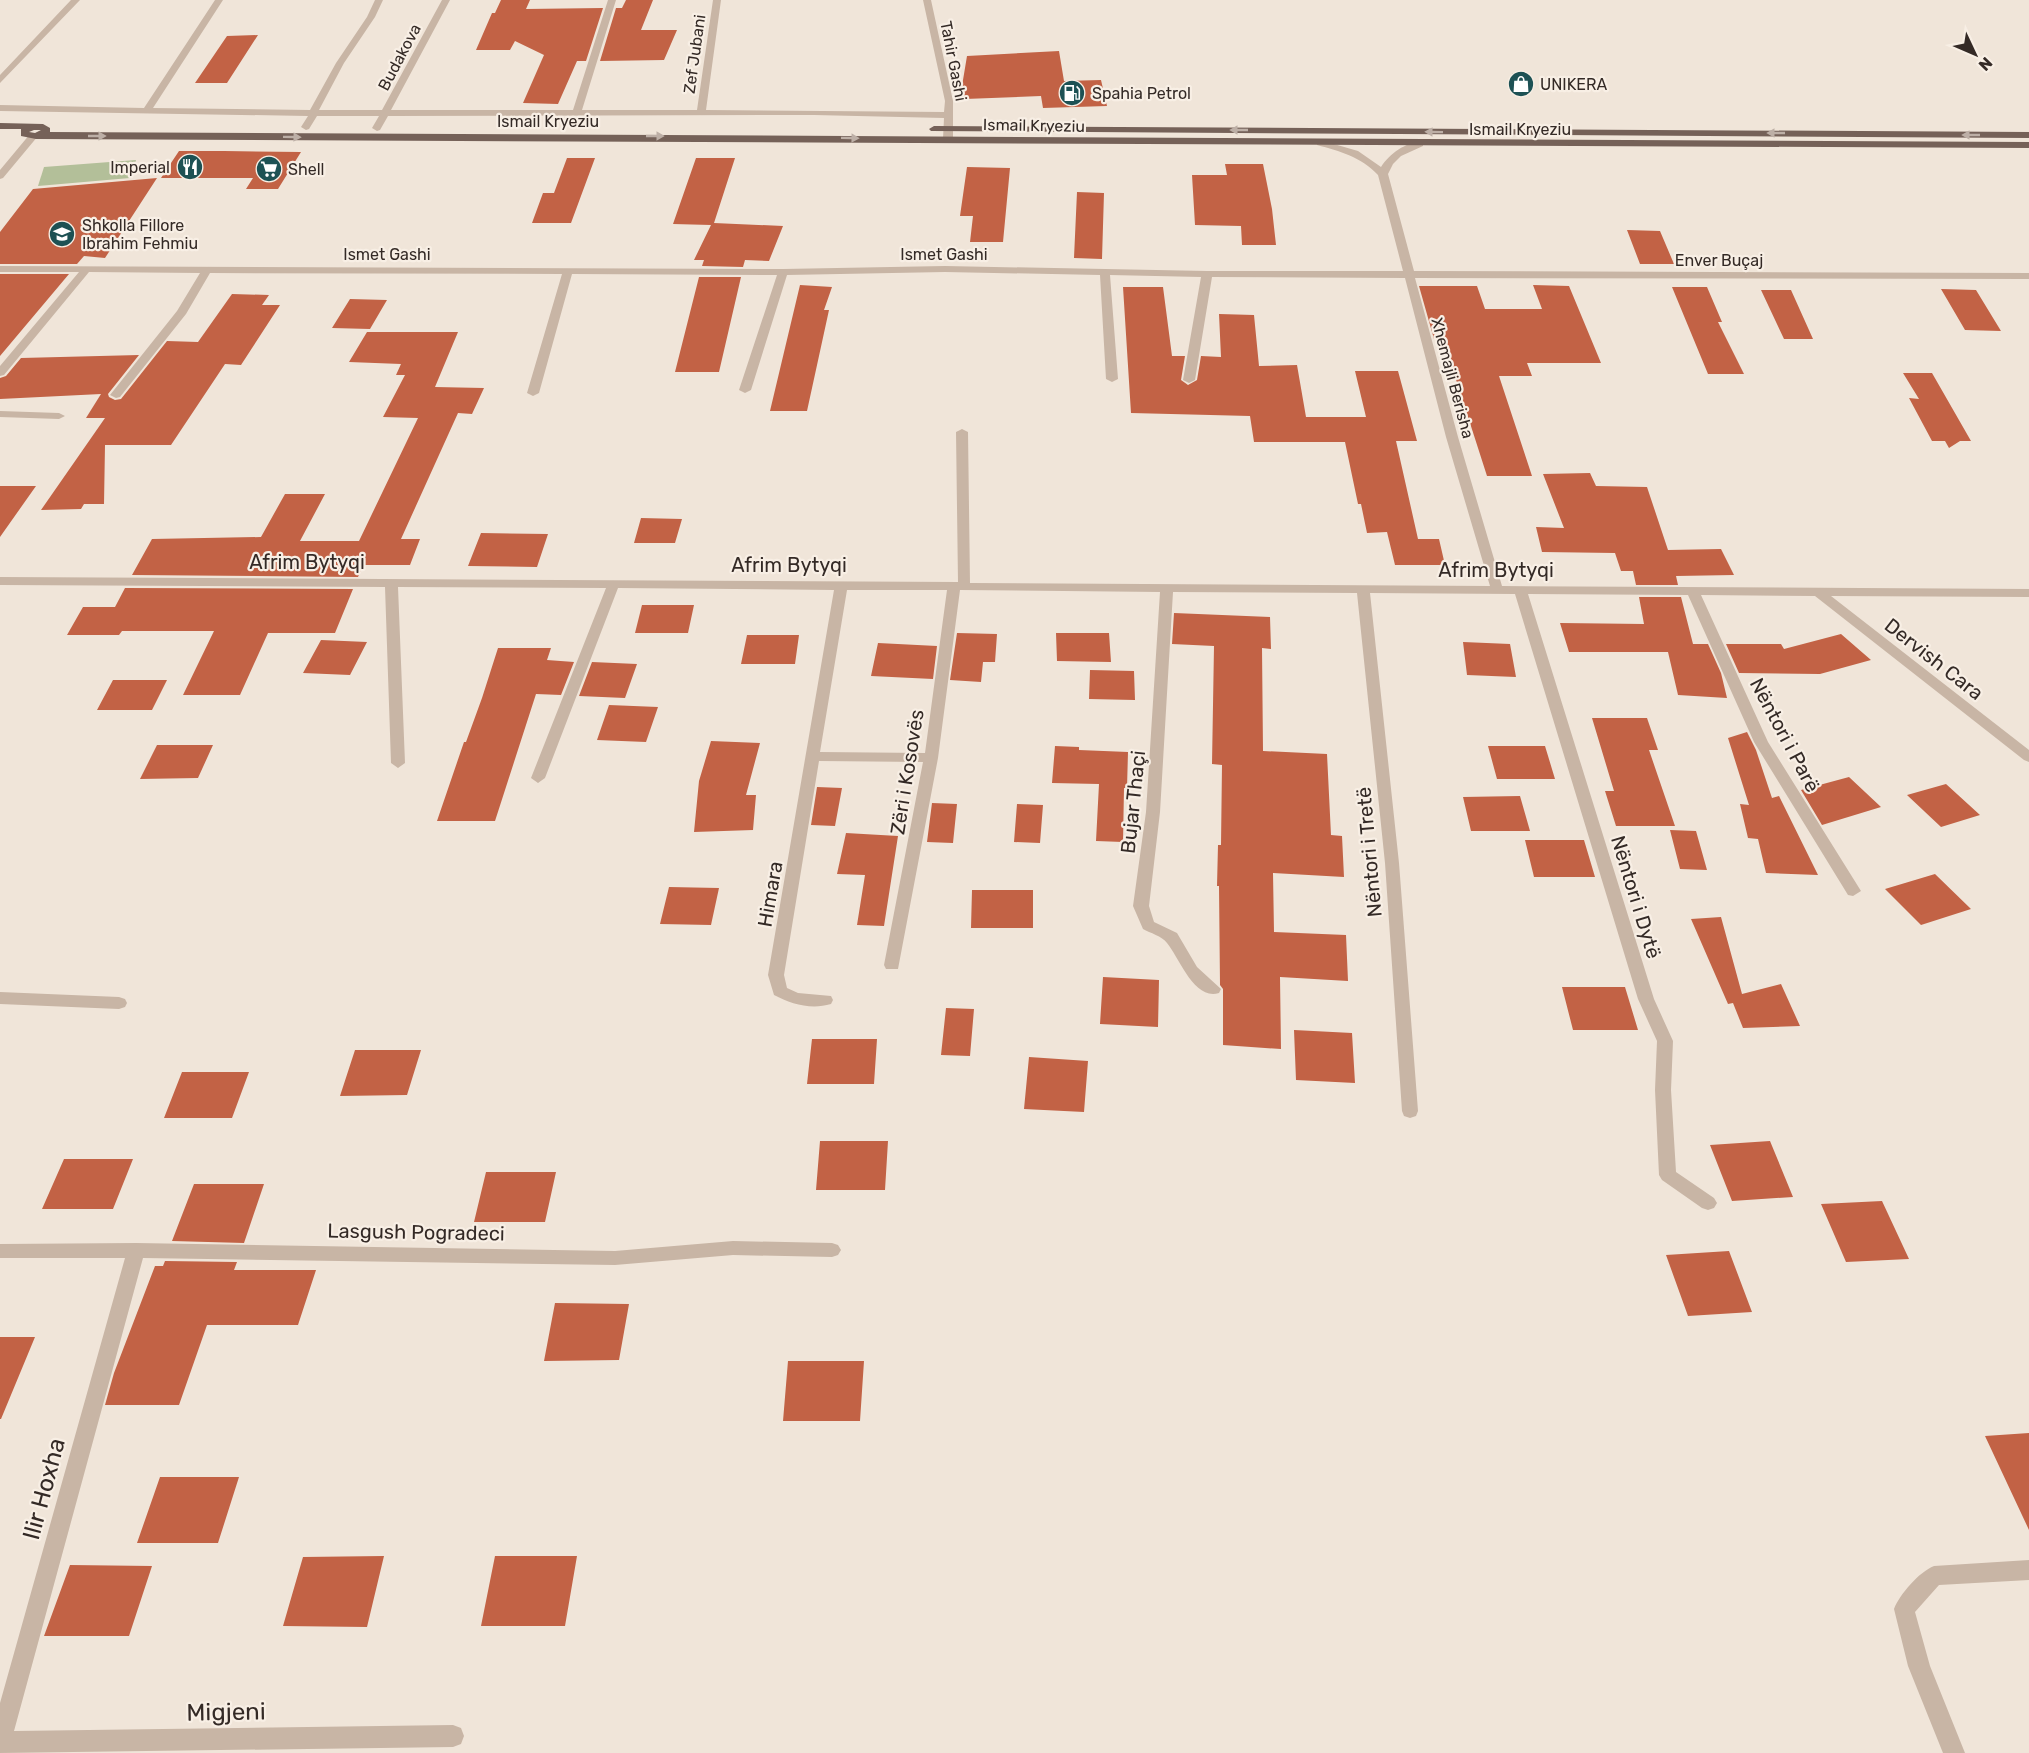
<svg xmlns="http://www.w3.org/2000/svg" width="2029" height="1753" font-family="Rubik,sans-serif">
	<style>
		.green { fill: #b3bf99 }
		.building { fill: #c26245 }
		.lines { fill: none; stroke-linecap: round; stroke-linejoin: round }
		.minor { fill: #c8b5a5; fill-rule: evenodd }
		.major { fill: #756158; fill-rule: evenodd }
		.oneway { fill: #bdafa6 }
		.labels { text-anchor: middle; stroke-width: 4.5; stroke-linejoin: round; paint-order: stroke }
		.far-street-label { font-size: 16px; fill: #342a26; stroke: #f8efe5 }
		.far-poi-label { font-size: 16px; fill: #342a26; stroke: #f8efe5; text-anchor: start }
		.street-label { font-size: 20px; fill: #342a26; stroke: #f8efe5 }
		.near-street-label { font-size: 24px; fill: #342a26; stroke: #f8efe5 }
	</style>
	<rect width="100%" height="100%" fill="#f0e5d9"/>
	<path class="green" d="M136,160L130,178L38,186L44,167Z"/>
	<path class="building" d="M501,0H530L526,9L603,8L586,61H577L558,104L523,103L544,55L515,41L510,50H476L492,13H495Z
		M626,0H653L641,30H677L664,60L600,61L616,8H622Z
		M258,35L227,83H195L227,36Z
		M1059,51L1064,81L1101,80L1107,106L1043,108L1041,96L965,99L962,86L967,56Z
		M179,151H224L301,152L278,189H246L253,178H161Z
		M567,158H595L571,223H532L543,193H554Z
		M696,158H735L714,223L783,226L769,261L745,260L743,267L702,266L704,260H694L711,225L673,224Z
		M1225,164H1263L1272,209L1276,245H1242L1241,226L1195,225L1192,175H1227Z
		M967,167L1010,168L1003,242H970L973,216H960Z
		M157,178L105,258L84,256L77,264H0V232L33,189Z
		M1077,192L1104,193L1102,259L1074,258Z
		M1627,230L1660,231L1674,264H1640Z
		M0,274H69L0,356Z
		M699,277H741L719,372H675Z
		M800,285L832,287L824,310H829L807,411H770Z
		M1533,285L1569,286L1601,363H1527L1532,376H1499L1532,476H1487L1443,339H1434L1419,286H1477L1485,309H1542Z
		M1123,287H1163L1172,356H1185L1181,380L1188,385L1197,380L1201,356L1221,357L1219,314L1254,315L1259,366L1297,365L1306,417H1366L1355,371H1398L1417,441H1396L1418,539H1439L1445,565H1395L1387,532L1367,533L1361,504H1358L1345,442H1254L1250,416L1131,413Z
		M1672,287H1707L1722,322H1718L1744,374H1708Z
		M1941,289L1976,290L2001,331L1965,330Z
		M1761,290H1791L1813,339H1784Z
		M232,294L269,295L262,305H280L241,365L225,364L171,445H105L104,504H84L81,509L41,510L105,418H86L101,394L0,399V378L6,376L21,358L139,355L108,394L109,397L115,400L121,399L167,341L198,342Z
		M350,299L387,300L370,329L332,328Z
		M367,332H458L435,387L484,388L472,414L458,413L401,539H420L410,565H363L358,577L132,575L152,539L261,537L285,494H325L300,541H359L418,418L383,417L405,375H396L401,364L349,362Z
		M1903,373H1932L1971,441H1960L1949,448L1945,441H1932L1909,398L1919,399Z
		M1590,473L1596,486L1647,487L1668,550L1721,549L1734,575L1676,576L1678,585H1636L1633,571H1621L1615,553L1542,552L1536,527L1564,528L1543,474Z
		M0,486H36L0,537Z
		M641,518L682,519L675,543H634Z
		M481,533L548,534L537,567L468,566Z
		M125,588L353,589L335,633H268L240,695H183L214,631H122L119,635H67L83,607H115Z
		M1639,597H1681L1693,644H1708L1721,673L1727,698L1678,695L1668,652H1569L1560,623L1644,624Z
		M642,605H694L688,633H635Z
		M1174,613L1270,617L1271,649L1262,648L1263,751L1327,754L1331,835L1342,836L1344,877L1273,873L1274,932L1346,935L1348,981L1280,977L1281,1049L1223,1045V989L1220,985L1219,886H1217L1218,845H1221L1222,765L1212,764L1214,646L1172,644Z
		M957,633L997,634L995,662H983L981,682L950,680Z
		M1056,633H1109L1111,662L1057,661Z
		M1841,634L1871,660L1820,674L1739,673L1726,644H1781L1784,649Z
		M747,635H799L795,664H741Z
		M321,640L367,642L350,675L303,673Z
		M1463,642L1510,644L1516,677L1467,675Z
		M878,643L937,646L933,679L871,676Z
		M498,648H551L547,660L574,662L561,695L536,694L495,821H437L464,742H466L482,698Z
		M592,662L637,664L625,698L579,696Z
		M1090,670L1134,671L1135,700L1089,699Z
		M113,680H167L152,710H97Z
		M609,705L658,707L646,742L597,740Z
		M1592,718H1647L1658,750H1649L1675,826H1616L1605,791H1614Z
		M1747,732L1756,750L1772,798L1779,796L1818,875L1766,873L1758,839L1748,838L1740,804L1749,805L1728,738Z
		M711,741L760,743L746,795H756L753,830L694,832L699,781Z
		M157,745H213L198,778L140,779Z
		M1055,746L1079,747V750L1128,752L1127,788H1124L1123,842L1096,841L1099,784L1052,783Z
		M1488,746H1545L1555,779H1497Z
		M1849,777L1881,807L1822,825L1801,790Z
		M1946,784L1980,815L1941,827L1907,795Z
		M817,787L842,788L835,826L811,825Z
		M1520,796L1530,831H1471L1463,797Z
		M932,803L957,804L953,843L927,842Z
		M1017,804L1043,805L1040,843L1014,842Z
		M1670,830L1696,831L1707,870L1680,869Z
		M846,833L898,836L884,926L857,925L865,875L837,874Z
		M1525,840H1584L1595,877H1534Z
		M1935,874L1971,909L1921,925L1885,889Z
		M669,887L719,888L711,925L660,924Z
		M972,890H1033V928H971Z
		M1721,917L1742,994L1781,984L1800,1026L1743,1028L1733,1003L1728,1004L1691,919Z
		M1103,977L1159,980L1158,1027L1100,1024Z
		M1562,987H1625L1638,1030H1573Z
		M946,1008L974,1009L970,1056L941,1055Z
		M1294,1030L1352,1033L1355,1083L1296,1080Z
		M812,1039H877L874,1084H807Z
		M355,1050H421L407,1095L340,1096Z
		M1029,1057L1088,1061L1084,1112L1024,1109Z
		M182,1072H249L232,1118H164Z
		M820,1141H888L885,1190H816Z
		M1770,1141L1793,1197L1732,1201L1710,1145Z
		M64,1159H133L113,1209H42Z
		M486,1172H556L545,1222H474Z
		M194,1184H264L244,1243L172,1241Z
		M1882,1201L1909,1259L1846,1262L1821,1204Z
		M1729,1251L1752,1312L1688,1316L1666,1255Z
		M165,1261L237,1262L234,1270H316L298,1325H207L179,1405H105L114,1373L155,1266H163Z
		M555,1303L629,1304L619,1360L544,1361Z
		M0,1337H35L1,1419H0Z
		M788,1361H864L860,1421H783Z
		M2029,1433V1530L1985,1436Z
		M160,1477H239L218,1543H137Z
		M384,1556L367,1627L283,1626L303,1557Z
		M495,1556H577L565,1626H481Z
		M70,1565L152,1566L129,1636H44Z"/>
	<g class="lines">
		<path class="minor" d="M71,0H80L0,83V75Z
			M215,0H223L153,108L310,110L336,63L367,17L375,0H383L375,17L344,63L319,110H382L442,0H450L391,110H573L608,0H616L582,110H697L713,0H721L706,110L944,112L945,101L923,0H931L953,101V139L948,142L943,139L944,118L814,115L388,116L380,130L377,131L372,128L379,116H317L309,129L306,130L301,127L308,116L0,111V105L144,108Z
			M30,134L38,136L3,178L0,179V170Z
			M1320,140L1358,151L1381,167C1390,153 1407,141 1423,142V146L1401,156L1393,164L1388,174L1414,271L2029,273V279L1415,278L1458,437L1502,586L2029,589V597L1831,596L2029,750V762L2024,760L1815,596L1701,595L1768,742L1861,891L1853,896L1848,895L1754,742L1688,595L1528,594L1654,999L1673,1041L1671,1090L1676,1172L1714,1198L1717,1203L1714,1208L1708,1210L1702,1208L1662,1180L1659,1175L1655,1090L1657,1041L1638,999L1515,594L1370,593L1399,863L1418,1111L1416,1116L1410,1118L1404,1116L1402,1111L1385,863L1357,593L1173,592L1160,812L1149,906L1154,922L1177,933L1197,967L1221,989L1219,993C1194,1001 1179,957 1167,943C1162,936 1150,933 1143,929L1133,906L1146,812L1160,592L960,590L938,758L898,969H886L884,965L923,762L819,761L784,975L787,988L798,993L831,996L833,1000L831,1004C811,1010 791,1004 774,995L768,975L834,590L618,588L545,778L538,783L531,778L606,588L398,587L405,763L398,768L391,763L385,587L0,585V577L958,582L956,432L962,429L968,432L970,583L1490,586L1446,437L1405,278L1212,277L1195,380L1189,383L1183,380L1201,277L1110,275L1118,379L1112,382L1106,379L1100,275L945,272L787,275L751,390L745,393L739,390L777,275L572,274L539,393L533,396L527,393L562,274L210,273L186,314L120,397L116,398L110,395L177,311L200,273L89,272L4,375L0,376V366L79,272H0V266L783,269L945,266L1207,271H1403L1378,175C1361,157 1340,151 1317,145V141ZM847,590H947L925,753L820,752Z
			M0,411L59,413L65,416L59,419L0,417Z
			M0,992L119,997L125,999L127,1003L125,1007L119,1009L0,1004Z
			M733,1241L832,1243L838,1245L841,1250L838,1255L832,1257L733,1255L615,1265L143,1258L14,1731L453,1725L461,1728L464,1736L461,1744L453,1747L0,1753V1703L125,1258H0V1244L136,1243L615,1251Z
			M2029,1560V1580L1939,1585L1915,1612L1930,1666L1965,1753H1943L1908,1666L1894,1609C1900,1594 1919,1572 1934,1566Z"/>
		<path class="major" d="M0,123L43,124L50,128V132L2029,142V148L36,139L21,136V129H0ZM34,130H41L35,133L29,132Z
			M934,126L2029,132V138L931,131L929,129Z"/>
	</g>
	<defs><path id="oneway-solid" d="M-6-.8H1V-3.2L6.5 0L1 3.2V.8H-6Z" transform="scale(1.5)"/></defs>
	<g class="oneway">
		<use href="#oneway-solid" transform="translate(1239 130) rotate(-180)"/>
		<use href="#oneway-solid" transform="translate(1434 132) rotate(-179)"/>
		<use href="#oneway-solid" transform="translate(1776 133) rotate(-180)"/>
		<use href="#oneway-solid" transform="translate(1971 135) rotate(-180)"/>
		<use href="#oneway-solid" transform="translate(97 136)"/>
		<use href="#oneway-solid" transform="translate(655 136)"/>
		<use href="#oneway-solid" transform="translate(292 137) rotate(1)"/>
		<use href="#oneway-solid" transform="translate(850 138) rotate(1)"/>
	</g>
	<defs>
		<g id="shop-disc" transform="scale(1.35)"><circle r="9.5" fill="#1d5154" stroke="#f8efe5"/><path d="M-5-2.5h2.3a2.7 3.5 0 0 1 5.4 0H5L5.5 6h-11ZM-1.5-2.5h3a1.5 2.3 0 0 0-3 0Z" fill="#fff"/></g>
		<g id="fuel-disc" transform="scale(1.35)"><circle r="9.5" fill="#1d5154" stroke="#f8efe5"/><path d="M-5.5-6h7V0h2V4h1.3V-2.5L3-4.5l.8-.8L6-3V5H2.5V1h-1V6h-7ZM-4.2-4.7v3.2H.2V-4.7Z" fill="#fff"/></g>
		<g id="restaurant-disc" transform="scale(1.35)"><circle r="9.5" fill="#1d5154" stroke="#f8efe5"/><path d="M-5-6h1v4h1v-4h1v4h1v-4h1v5L-1.5 .5V6h-2V.5L-5-1ZM5-6V6H3V1.5H1.5Q1.5-4 5-6Z" fill="#fff"/></g>
		<g id="supermarket-disc" transform="scale(1.35)"><circle r="9.5" fill="#1d5154" stroke="#f8efe5"/><path d="M-6-5.5h2.5l.6 2H6L4.5 2H-2.5L-4.4-4H-6ZM-1.5 3.2a1.3 1.3 0 1 0 .1 0ZM3 3.2a1.3 1.3 0 1 0 .1 0Z" fill="#fff"/></g>
		<g id="school-disc" transform="scale(1.35)"><circle r="9.5" fill="#1d5154" stroke="#f8efe5"/><path d="M0-5L7-2L0 1L-7-2ZM-4 1L0 2.5L4 1V4Q0 6-4 4Z" fill="#fff"/></g>
	</defs>
	<g fill-rule="evenodd">
		<use href="#shop-disc" x="1521" y="84"/>
		<use href="#fuel-disc" x="1072" y="93"/>
		<use href="#restaurant-disc" x="190" y="167"/>
		<use href="#supermarket-disc" x="269" y="169"/>
		<use href="#school-disc" x="62" y="234"/>
	</g>
	<g class="labels">
		<g class="far-street-label">
			<text transform="translate(694 54) rotate(-82)" y="6">Zef Jubani</text>
			<text transform="translate(399 57) rotate(-62)" y="6">Budakova</text>
			<text transform="translate(954 61) rotate(79)" y="6">Tahir Gashi</text>
			<text x="548" y="127">Ismail Kryeziu</text>
			<text transform="translate(1034 125) rotate(1)" y="6">Ismail Kryeziu</text>
			<text x="1520" y="135">Ismail Kryeziu</text>
			<text x="387" y="260">Ismet Gashi</text>
			<text x="944" y="260">Ismet Gashi</text>
			<text x="1719" y="266">Enver Buçaj</text>
			<text transform="translate(1453 378) rotate(75)" y="6">Xhemajli Berisha</text>
		</g>
		<g class="far-poi-label">
			<text x="1540" y="90">UNIKERA</text>
			<text x="1092" y="99">Spahia Petrol</text>
			<text x="170" y="173" text-anchor="end">Imperial</text>
			<text x="288" y="175">Shell</text>
			<text x="82" y="231">Shkolla Fillore<tspan x="82" dy="18">Ibrahim Fehmiu</tspan></text>
		</g>
		<g class="street-label">
			<text x="307" y="569">Afrim Bytyqi</text>
			<text x="789" y="572">Afrim Bytyqi</text>
			<text x="1496" y="577">Afrim Bytyqi</text>
			<text transform="translate(1934 659) rotate(38)" y="7">Dervish Cara</text>
			<text transform="translate(1785 735) rotate(62)" y="7">Nëntori i Parë</text>
			<text transform="translate(907 772) rotate(-81)" y="7">Zëri i Kosovës</text>
			<text transform="translate(1133 802) rotate(-84)" y="7">Bujar Thaçi</text>
			<text transform="translate(1369 852) rotate(-95)" y="7">Nëntori i Tretë</text>
			<text transform="translate(770 894) rotate(-80)" y="7">Himara</text>
			<text transform="translate(1636 897) rotate(73)" y="7">Nëntori i Dytë</text>
			<text transform="translate(416 1232) rotate(1)" y="7">Lasgush Pogradeci</text>
		</g>
		<g class="near-street-label">
			<text transform="translate(44 1489) rotate(-75)" y="8">Ilir Hoxha</text>
			<text transform="translate(226 1712) rotate(-1)" y="8">Migjeni</text>
		</g>
	</g>
	<g transform="translate(1975 54) rotate(134)" stroke="#f8efe5" stroke-width="4.5" paint-order="stroke">
	<path d="M0-4.5L10 22L0 15L-10 22Z" fill="#342a26"/>
	<text y="-9" font-size="16" font-weight="bold" text-anchor="middle" fill="#342a26">N</text>
	</g>
</svg>
